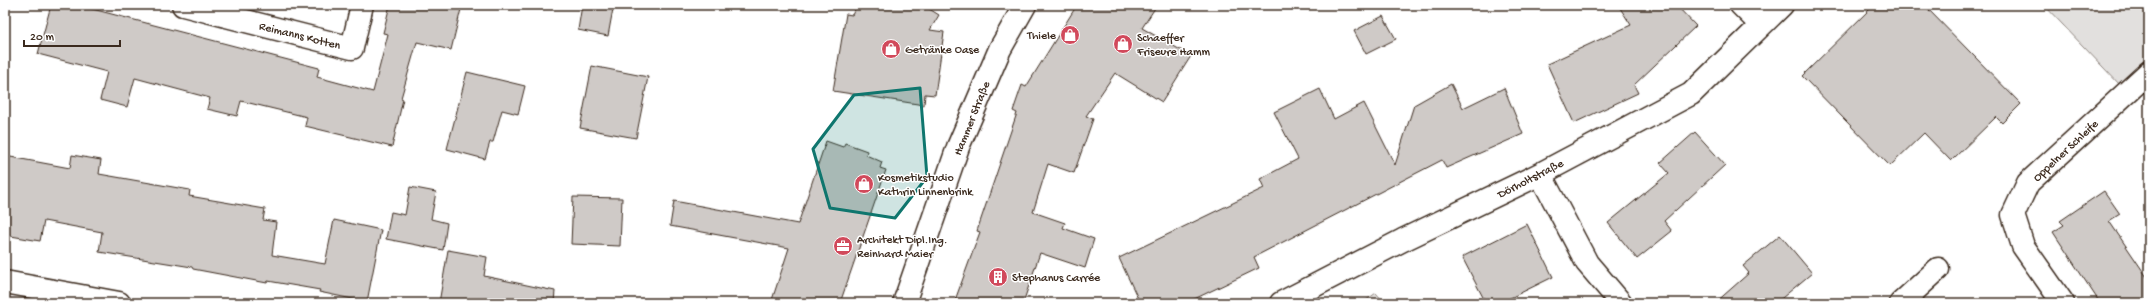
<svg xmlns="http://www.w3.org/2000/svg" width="2154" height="308" font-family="'Gochi Hand',sans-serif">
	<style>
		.green { fill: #e2e0de; stroke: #8e857e }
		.building { fill: #cfcac7; stroke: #3b2a1e }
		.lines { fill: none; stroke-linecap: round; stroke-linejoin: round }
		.minor-casing { stroke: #3b2a1e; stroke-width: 25 }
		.tertiary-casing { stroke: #3b2a1e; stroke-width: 25 }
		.secondary-casing { stroke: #3b2a1e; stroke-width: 25 }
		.minor { stroke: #fff; stroke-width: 22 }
		.tertiary { stroke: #fff; stroke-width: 22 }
		.secondary { stroke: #fff; stroke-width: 22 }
		.marked { fill: #0f766e; fill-opacity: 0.2; stroke: #0f766e; stroke-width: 3; stroke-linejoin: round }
		.labels { text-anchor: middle; stroke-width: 3; stroke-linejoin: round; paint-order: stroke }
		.street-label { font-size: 12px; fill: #3b2a1e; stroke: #fff }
		.poi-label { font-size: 12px; fill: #3b2a1e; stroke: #fff; text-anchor: start }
	</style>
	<rect width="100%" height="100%" fill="#fff"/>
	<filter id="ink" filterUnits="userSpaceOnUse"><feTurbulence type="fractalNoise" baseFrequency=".025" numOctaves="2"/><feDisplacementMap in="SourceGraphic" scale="8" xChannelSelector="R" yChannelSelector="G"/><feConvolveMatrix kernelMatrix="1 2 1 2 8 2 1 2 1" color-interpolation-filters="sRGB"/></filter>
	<g filter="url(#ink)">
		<path class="green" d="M2044,5H2149V59L2122,87Z
			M1376,293L1385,303H1362Z"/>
		<path class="building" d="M51,5H77L319,68L317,77L373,92L388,34L383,33L390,5H462L451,50L417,42L401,98L403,99L392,147L305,126L307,117L241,101L237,116L207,109L210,98L135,78L127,107L100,100L107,72L38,54Z
			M582,5L613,9L608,36L578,30Z
			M857,5H923L939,15L930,30L944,32L935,95L925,94L924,105L833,91L846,14L852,15Z
			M1077,5H1157L1142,28L1191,56L1162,102L1115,73L1086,116L1093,119L1074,173L1048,164L1033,212L1065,223L1063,228L1094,239L1085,268L1040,253L1023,303H954L980,232L977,231L1017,113L1013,111L1022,85L1026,87Z
			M1618,5H1676L1696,26L1634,85L1638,93L1574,123L1547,64L1631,25Z
			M1874,5H1924L2021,104L2002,123L1996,117L1951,161L1924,133L1890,166L1802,76Z
			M1383,16L1396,39L1366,54L1354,31Z
			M592,66L648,77L636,138L580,128Z
			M467,72L525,86L518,114L502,110L493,142H490L485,159L447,149Z
			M1451,84L1463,108L1504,88L1523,134L1446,168L1442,160L1254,257L1259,268L1186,303H1140L1119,258L1264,188L1260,179L1298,159L1274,112L1320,89L1334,119L1364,103L1395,165L1414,105Z
			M1695,132L1725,165L1664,221L1672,231L1637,259L1608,223L1669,173L1660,163Z
			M826,141L843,147L845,143L867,151L866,155L882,162L880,168L886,170L840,303H771L789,248L670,226L674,201L798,224Z
			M72,155L101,160L99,174L190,190L189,196L265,209L263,220L276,222L272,255L325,264L334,220L381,230L367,302L319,292L320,290L268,281L267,283L193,269L192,267L99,252L102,232L44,221L40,241L5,235V156L70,168Z
			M410,187L436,192L431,219L447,223L443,250L386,239L391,212L405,215Z
			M2104,191L2120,214L2109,221L2149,280V303H2100L2053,232L2064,225L2060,221Z
			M573,197L622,198L620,246L571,244Z
			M1527,224L1553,277L1500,303H1486L1462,257Z
			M1780,235L1812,273L1776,303H1715L1749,273L1743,266Z
			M448,250L487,257L484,276L555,291L554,303H439Z"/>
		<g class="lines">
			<g class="minor-casing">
				<path id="minor" d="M183,5L352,48L362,5
					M1741,5L1761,25
					M1540,174L1587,263L1621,303
					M1281,303L1403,240L1540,174L1691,94L1782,5
					M1901,303L1938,269
					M2063,303L2023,246L2013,215L2028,183L2149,72"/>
			</g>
			<g class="tertiary-casing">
				<path id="tertiary" d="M5,282L119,303"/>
			</g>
			<g class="secondary-casing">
				<path id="secondary" d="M904,303L958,147L1000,49L1025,5"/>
			</g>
			<use href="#minor" class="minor"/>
			<use href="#tertiary" class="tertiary"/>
			<use href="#secondary" class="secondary"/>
		</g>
	</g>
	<path class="marked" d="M920,88L927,177L895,218L830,208L813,149L854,95Z"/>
	<defs>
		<g id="shop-disc" transform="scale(1)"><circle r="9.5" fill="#d1495b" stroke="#fff"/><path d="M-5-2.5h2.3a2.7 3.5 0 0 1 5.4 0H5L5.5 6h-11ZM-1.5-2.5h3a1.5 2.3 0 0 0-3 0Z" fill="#fff"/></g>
		<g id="office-disc" transform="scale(1)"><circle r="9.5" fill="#d1495b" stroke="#fff"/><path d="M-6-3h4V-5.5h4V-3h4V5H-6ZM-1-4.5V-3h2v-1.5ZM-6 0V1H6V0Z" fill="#fff"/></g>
		<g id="building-disc" transform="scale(1)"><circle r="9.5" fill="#d1495b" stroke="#fff"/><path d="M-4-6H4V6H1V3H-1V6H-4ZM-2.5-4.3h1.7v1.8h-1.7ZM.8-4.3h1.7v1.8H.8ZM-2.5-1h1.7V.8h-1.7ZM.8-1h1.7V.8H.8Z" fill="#fff"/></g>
	</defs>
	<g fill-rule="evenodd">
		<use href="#shop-disc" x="1070" y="35"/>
		<use href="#shop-disc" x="1123" y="44"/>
		<use href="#shop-disc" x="891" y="49"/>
		<use href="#shop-disc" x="864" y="184"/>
		<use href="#office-disc" x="843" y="246"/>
		<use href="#building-disc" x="998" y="277"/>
	</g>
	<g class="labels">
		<g class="street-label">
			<text transform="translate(300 35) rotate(14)" y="4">Reimanns Kotten</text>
			<text transform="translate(971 118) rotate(-68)" y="4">Hammer Straße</text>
			<text transform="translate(2065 150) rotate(-43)" y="4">Oppelner Schleife</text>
			<text transform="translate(1530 178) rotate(-27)" y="4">Dörholtstraße</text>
		</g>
		<g class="poi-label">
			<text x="1056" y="39" text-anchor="end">Thiele</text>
			<text x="1137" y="41">Schaeffer<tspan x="1137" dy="14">Friseure Hamm</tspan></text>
			<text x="905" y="53">Getränke Oase</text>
			<text x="878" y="181">Kosmetikstudio<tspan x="878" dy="14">Kathrin Linnenbrink</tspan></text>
			<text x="857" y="243">Architekt Dipl.Ing.<tspan x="857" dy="14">Reinhard Maier</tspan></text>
			<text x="1012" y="281">Stephanus Carrée</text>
		</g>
	</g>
	<rect width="2154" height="308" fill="none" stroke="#fff" stroke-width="20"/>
	<rect x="10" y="10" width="2134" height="288" fill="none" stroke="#3b2a1e" stroke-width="1.5" filter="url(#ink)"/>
	<path d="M24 40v6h96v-6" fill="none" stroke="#3b2a1e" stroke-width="2"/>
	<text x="30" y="40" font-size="12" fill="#3b2a1e" stroke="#ffffff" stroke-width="3" paint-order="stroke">20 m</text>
</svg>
